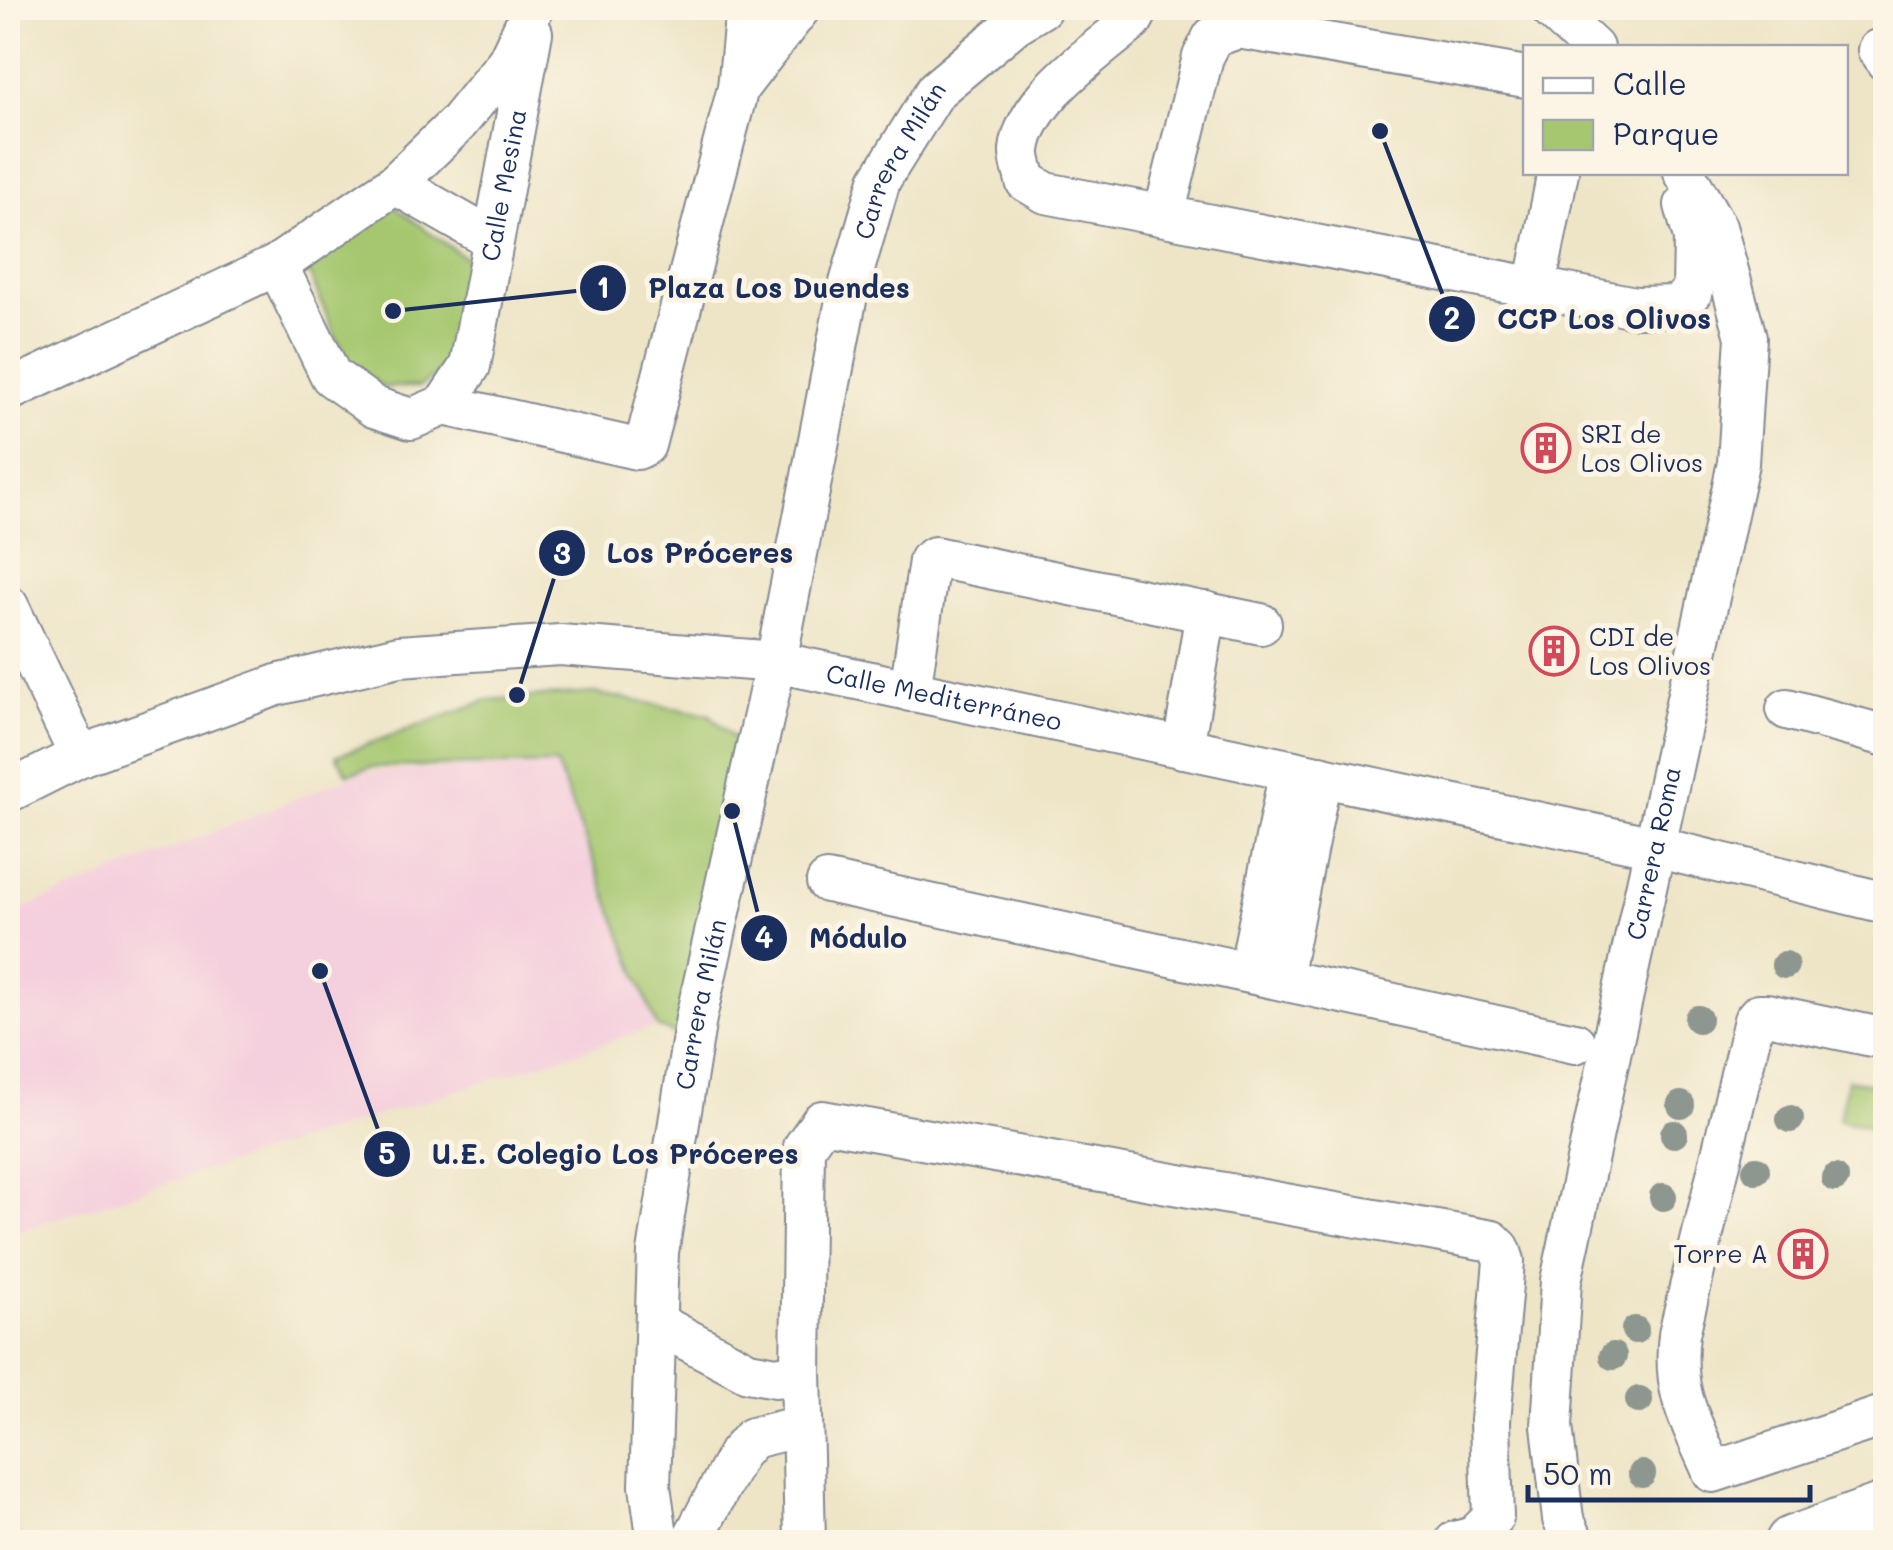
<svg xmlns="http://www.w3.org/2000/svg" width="1893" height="1550" font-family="Mali,sans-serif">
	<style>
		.built { fill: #f4cfdd }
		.green { fill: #a6c770; stroke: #607b67; stroke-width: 2.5 }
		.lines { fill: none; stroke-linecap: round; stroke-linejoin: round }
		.minor-casing { stroke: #848a92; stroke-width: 44 }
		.major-casing { stroke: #848a92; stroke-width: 54 }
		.minor { stroke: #fff; stroke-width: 40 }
		.major { stroke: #fff; stroke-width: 50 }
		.tree { fill: #8d968f }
		.labels { text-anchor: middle; stroke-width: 10; stroke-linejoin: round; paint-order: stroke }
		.street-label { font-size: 25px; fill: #1b2f5e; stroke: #fcf5e5 }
		.poi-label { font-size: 25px; fill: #1b2f5e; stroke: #fcf5e5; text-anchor: start }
		.leader { fill: none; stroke: #1b2f5e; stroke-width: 4 }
		.callout-dot { fill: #1b2f5e; stroke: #fcf5e5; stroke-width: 4 }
		.mark-label { font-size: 30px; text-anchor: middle; font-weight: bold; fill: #fff }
		.callout-label { font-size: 28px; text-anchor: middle; font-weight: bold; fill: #1b2f5e; stroke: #fcf5e5; stroke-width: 10; stroke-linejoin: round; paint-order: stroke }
	</style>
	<rect width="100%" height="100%" fill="#fcf5e5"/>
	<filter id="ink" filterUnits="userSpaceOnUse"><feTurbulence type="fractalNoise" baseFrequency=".01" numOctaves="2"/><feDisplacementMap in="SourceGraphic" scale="20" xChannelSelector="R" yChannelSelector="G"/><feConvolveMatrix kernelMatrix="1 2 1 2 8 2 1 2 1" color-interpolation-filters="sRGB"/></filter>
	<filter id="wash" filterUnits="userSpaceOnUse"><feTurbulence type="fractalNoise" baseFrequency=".0048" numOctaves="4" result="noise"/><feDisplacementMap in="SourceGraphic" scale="40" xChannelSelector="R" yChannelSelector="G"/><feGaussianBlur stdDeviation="2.25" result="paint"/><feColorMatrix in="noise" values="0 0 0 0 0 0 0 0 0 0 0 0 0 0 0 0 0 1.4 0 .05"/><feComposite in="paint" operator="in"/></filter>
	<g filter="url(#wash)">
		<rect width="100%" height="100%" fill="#eee5c7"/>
		<path class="built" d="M555,766L655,1027L8,1234V915L362,772Z"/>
		<path class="green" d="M392,205L468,260L454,360L420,387H382L345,359L305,263Z
			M594,693L710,715L741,745L690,1040L657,1027L556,764L372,767L348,774L336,756L488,700Z
			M1848,1079L1885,1088V1131L1839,1120Z"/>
	</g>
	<g filter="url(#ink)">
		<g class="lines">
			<g class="minor-casing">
				<g id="minor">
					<path d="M1139,8L1132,21C1095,53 1026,98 1020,150C1019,159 1024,171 1026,181L1046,193L1635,307L1678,306L1693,290L1694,238L1685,205"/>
					<path d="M1550,8L1593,48"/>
					<path d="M1878,50L1886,61"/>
					<path d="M738,88L800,8"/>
					<path d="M395,184L493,240"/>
					<path d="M1164,215L1203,57L1213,37L1238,28L1526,77"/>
					<path id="s1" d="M277,265L331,376L374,407L411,419L444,405L470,366L532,33"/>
					<path d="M1535,288L1558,172"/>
					<path d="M8,391L277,265L395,184L457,124L508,61L533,8"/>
					<path d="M444,405L637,449L645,445L738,88L746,8"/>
					<path d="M8,606L80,756"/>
					<path d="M910,691L929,561L935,557L1261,624"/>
					<path d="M1787,709L1886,736"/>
					<path d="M1183,748L1206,612"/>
					<path id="s2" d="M8,792L80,756L277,685L399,656L560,645L776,662L1655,847L1886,903"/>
					<path d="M827,882L1575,1043"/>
					<path d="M1249,972L1290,770"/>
					<path d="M1281,978L1321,776"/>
					<path d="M1886,1039L1767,1014H1759L1754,1020L1679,1334C1672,1393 1690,1419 1713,1472L1886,1415"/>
					<path d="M656,1323L748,1372L776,1377L801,1372"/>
					<path id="s3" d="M658,1542L650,1486L658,1252L696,1018L776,662L848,290L880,180L936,90L1015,24L1041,8"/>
					<path d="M691,1542L738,1454L752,1438L801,1426"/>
					<path d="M805,1542L801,1372L804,1147L822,1121L1492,1241L1500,1249L1504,1261L1490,1421L1493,1518L1474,1537L1455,1542"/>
					<path id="s4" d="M1574,1542L1563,1519L1552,1426L1561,1281L1738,463L1746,337L1716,227L1684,172"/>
				</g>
			</g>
			<g class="major-casing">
				<path id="major" d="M1791,1542L1886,1507"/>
			</g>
			<use href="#minor" class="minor"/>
			<use href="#major" class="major"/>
		</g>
		<g class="tree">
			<circle cx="1785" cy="965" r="14"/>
			<circle cx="1698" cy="1019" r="14"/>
			<circle cx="1681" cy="1105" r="14"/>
			<circle cx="1790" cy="1119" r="14"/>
			<circle cx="1674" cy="1134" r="14"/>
			<circle cx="1756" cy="1170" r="14"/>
			<circle cx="1835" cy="1178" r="14"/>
			<circle cx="1663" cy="1197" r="14"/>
			<circle cx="1635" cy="1330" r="14"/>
			<circle cx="1613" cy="1356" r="14"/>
			<circle cx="1639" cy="1400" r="14"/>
			<circle cx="1642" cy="1474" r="14"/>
		</g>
	</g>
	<defs>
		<g id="building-ring" transform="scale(2.5)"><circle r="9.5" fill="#fcf5e5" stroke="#d1495b" stroke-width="1.5"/><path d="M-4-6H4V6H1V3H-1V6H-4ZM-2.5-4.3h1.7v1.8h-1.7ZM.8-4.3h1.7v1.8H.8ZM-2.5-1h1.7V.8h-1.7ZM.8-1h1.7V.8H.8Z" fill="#d1495b"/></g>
	</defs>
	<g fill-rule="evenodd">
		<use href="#building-ring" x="1546" y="448"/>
		<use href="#building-ring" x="1554" y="651"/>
		<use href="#building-ring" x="1803" y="1254"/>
	</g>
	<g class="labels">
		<g class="street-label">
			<text dy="9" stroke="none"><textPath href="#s3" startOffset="1412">Carrera Milán</textPath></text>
			<text dy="9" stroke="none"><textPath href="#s1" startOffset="482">Calle Mesina</textPath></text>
			<text dy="9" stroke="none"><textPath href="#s2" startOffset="965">Calle Mediterráneo</textPath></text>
			<text dy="9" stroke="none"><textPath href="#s4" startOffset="702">Carrera Roma</textPath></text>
			<text dy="9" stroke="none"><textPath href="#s3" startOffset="542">Carrera Milán</textPath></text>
		</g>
		<g class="poi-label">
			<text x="1581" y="443">SRI de<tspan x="1581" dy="29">Los Olivos</tspan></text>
			<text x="1589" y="646">CDI de<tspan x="1589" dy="29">Los Olivos</tspan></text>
			<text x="1768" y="1263" text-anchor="end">Torre A</text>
		</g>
	</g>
	<path class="leader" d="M393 311L603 288M1380 131L1452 319M517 695L562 553M732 811L764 938M320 971L387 1154"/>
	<g class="callout-dot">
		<circle cx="393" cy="311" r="10"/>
		<circle cx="1380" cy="131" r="10"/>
		<circle cx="517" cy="695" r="10"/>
		<circle cx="732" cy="811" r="10"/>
		<circle cx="320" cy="971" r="10"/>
		<circle cx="603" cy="288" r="25"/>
		<circle cx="1452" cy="319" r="25"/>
		<circle cx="562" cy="553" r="25"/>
		<circle cx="764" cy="938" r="25"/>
		<circle cx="387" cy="1154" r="25"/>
	</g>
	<g class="mark-label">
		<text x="603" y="298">1</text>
		<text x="1452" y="329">2</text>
		<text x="562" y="564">3</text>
		<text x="764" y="948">4</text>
		<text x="387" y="1164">5</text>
	</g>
	<g class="callout-label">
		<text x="779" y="298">Plaza Los Duendes</text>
		<text x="1604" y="329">CCP Los Olivos</text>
		<text x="700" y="563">Los Próceres</text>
		<text x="858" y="948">Módulo</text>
		<text x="615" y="1164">U.E. Colegio Los Próceres</text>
	</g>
	<rect width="1893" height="1550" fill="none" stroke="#fcf5e5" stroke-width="40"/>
	<rect x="1523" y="45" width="325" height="130" fill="#fcf5e5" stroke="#a2a6af" stroke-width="2.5"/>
	<rect x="1543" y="78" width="50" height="15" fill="#ffffff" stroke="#a2a6af" stroke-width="2.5"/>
	<text x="1613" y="95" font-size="30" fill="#1b2f5e">Calle</text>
	<rect x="1543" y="120" width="50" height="30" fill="#a6c770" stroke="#a2a6af" stroke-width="2.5"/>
	<text x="1613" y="145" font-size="30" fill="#1b2f5e">Parque</text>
	<path d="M1528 1485v15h282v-15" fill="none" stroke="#1b2f5e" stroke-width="5"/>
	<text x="1543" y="1485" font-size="30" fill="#1b2f5e" stroke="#fcf5e5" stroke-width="8" paint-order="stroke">50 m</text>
</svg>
